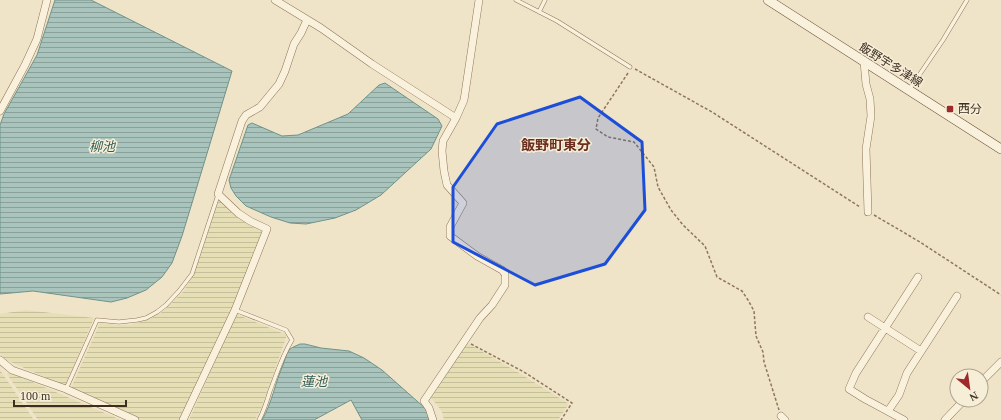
<svg xmlns="http://www.w3.org/2000/svg" width="1001" height="420" font-family="'Times New Roman','Noto Sans JP',serif">
	<style>
		.farmland { fill: url(#farmland-rules) }
		.water { fill: url(#water-rules); stroke: #6f938a }
		.lines { fill: none; stroke-linecap: round; stroke-linejoin: round }
		.lane-casing { stroke: #8d765c; stroke-width: 4.5 }
		.street-casing { stroke: #8d765c; stroke-width: 8 }
		.secondary-casing { stroke: #6f573f; stroke-width: 10 }
		.path { stroke: #8d765c; stroke-width: 1.5; stroke-dasharray: 3 2; stroke-linecap: butt }
		.lane { stroke: #faf1dc; stroke-width: 3.5 }
		.street { stroke: #faf1dc; stroke-width: 7 }
		.secondary { stroke: #faf1dc; stroke-width: 9 }
		.marked { fill: #1d4ed8; fill-opacity: 0.2; stroke: #1d4ed8; stroke-width: 3; stroke-linejoin: round }
		.poi-dot { fill: #9e2a2b; stroke: #f7eed8; stroke-width: 1.5 }
		.labels { text-anchor: middle; stroke-width: 3; stroke-linejoin: round; paint-order: stroke }
		.street-label { font-size: 12px; fill: #3d2e20; stroke: #f7eed8 }
		.poi-label { font-size: 12px; fill: #3d2e20; stroke: #f7eed8; text-anchor: start }
		.water-label { font-size: 13px; font-style: italic; fill: #2f5d5a; stroke: #f7eed8 }
		.quarter-label { font-size: 14px; font-weight: bold; fill: #6b2e1e; stroke: #f7eed8 }
	</style>
	<defs>
		<pattern id="farmland-rules" width="6" height="5" patternUnits="userSpaceOnUse"><rect width="6" height="5" fill="#e6deb5"/><path d="M0 2.5h6" fill="none" stroke="#c6bf9b"/></pattern>
		<pattern id="water-rules" width="6" height="5" patternUnits="userSpaceOnUse"><rect width="6" height="5" fill="#a9c4bc"/><path d="M0 2.5h6" fill="none" stroke="#8ba098"/></pattern>
	</defs>
	<rect width="100%" height="100%" fill="#f0e4c8"/>
	<path class="farmland" d="M219,200L234,215L252,227L262,231L233,308L179,420H141L71,388L100,323L118,325H128L141,322L152,318L162,312L183,292L192,277Z
		M26,310L94,318L65,386L4,359L0,353V314Z
		M236,314L287,335L261,409L255,420H189Z
		M467,343L521,374L569,404L558,420H444L442,412L438,406L431,398Z
		M0,370L34,420H0Z
		M9,372L121,420H38L7,374Z"/>
	<path class="water" d="M55,0H91L232,71L182,236L172,263L162,277L146,290L127,298L111,302L33,291L0,294V125L4,114L37,55Z
		M385,83L438,119L442,126L431,149L381,195L356,210L335,218L306,224L290,223L271,217L246,206L236,196L231,188L229,180L248,125L252,123L282,136L298,135L348,114L379,85Z
		M300,344H305L321,348L349,351L364,358L382,370L426,409L429,420H362L351,400L314,420H262C272,403 275,383 283,365C285,360 286,354 289,350C292,347 296,346 300,344Z"/>
	<g class="lines">
		<g class="lane-casing">
			<path id="lane" d="M516,0L557,21L630,67
				M539,12L545,0
				M909,90L943,40L967,0
				M235,310L286,330L292,340C282,356 277,373 270,391C267,401 264,411 259,420
				M66,389L97,320L119,322L137,320L146,318L157,312L166,305L179,291L192,274L218,195"/>
		</g>
		<g class="street-casing">
			<path id="street" d="M275,0L321,28L372,64L456,118
				M864,62L866,84L870,99L871,116L866,149L868,212
				M0,111L25,65L37,39L47,0
				M868,317L921,351
				M0,360L12,370L66,389L135,420
				M981,382L1001,362
				M888,411L899,395L907,373L957,296
				M781,416L785,420
				M183,420L235,310L267,229L250,221L238,213L218,194L242,121L246,115L260,107L279,84L285,71L294,44L301,33L307,20
				M433,420L429,408L424,401L480,318L492,305L505,285V274L502,270L477,256L450,236V227L463,203L447,185L444,171L442,151L443,141L456,118L464,100L479,0
				M904,420L865,399L849,389L856,373L918,277
				M945,420L964,400"/>
		</g>
		<g class="secondary-casing">
			<path id="secondary" d="M768,0L1001,149"/>
		</g>
		<path class="path" d="M635,69L712,112L860,207
			M628,73L598,118L596,129L608,137L634,142L654,167L658,187L671,210L683,225L705,246L717,277L742,291L748,300L754,311L756,336L763,352L764,362L779,410
			M874,215L920,242L1001,295
			M471,344L524,372L572,403L561,420"/>
		<use href="#lane" class="lane"/>
		<use href="#street" class="street"/>
		<use href="#secondary" class="secondary"/>
	</g>
	<path class="marked" d="M580,97L642,142L645,210L605,264L535,285L453,242V187L497,124Z"/>
	<rect class="poi-dot" x="946" y="105" width="8" height="8" rx="2"/>
	<g class="labels">
		<g class="street-label">
			<text transform="translate(891 65) rotate(32)" y="4">飯野宇多津線</text>
		</g>
		<g class="poi-label">
			<text x="958" y="113">西分</text>
		</g>
		<g class="water-label">
			<text x="102" y="151">柳池</text>
			<text x="314" y="386">蓮池</text>
		</g>
		<g class="quarter-label">
			<text x="556" y="150">飯野町東分</text>
		</g>
	</g>
	<g transform="translate(969 388) rotate(151)"><circle r="19" fill="#f7eed8" stroke="#ada18e"/>
	<path d="M0-3L7 15L0 10L-7 15Z" fill="#9e2a2b"/>
	<text y="-6" font-size="11" font-weight="bold" text-anchor="middle" fill="#3d2e20">N</text>
	</g>
	<path d="M14 400v6h112v-6" fill="none" stroke="#3d2e20" stroke-width="2"/>
	<text x="20" y="400" font-size="12" fill="#3d2e20" stroke="#f7eed8" stroke-width="3" paint-order="stroke">100 m</text>
</svg>
